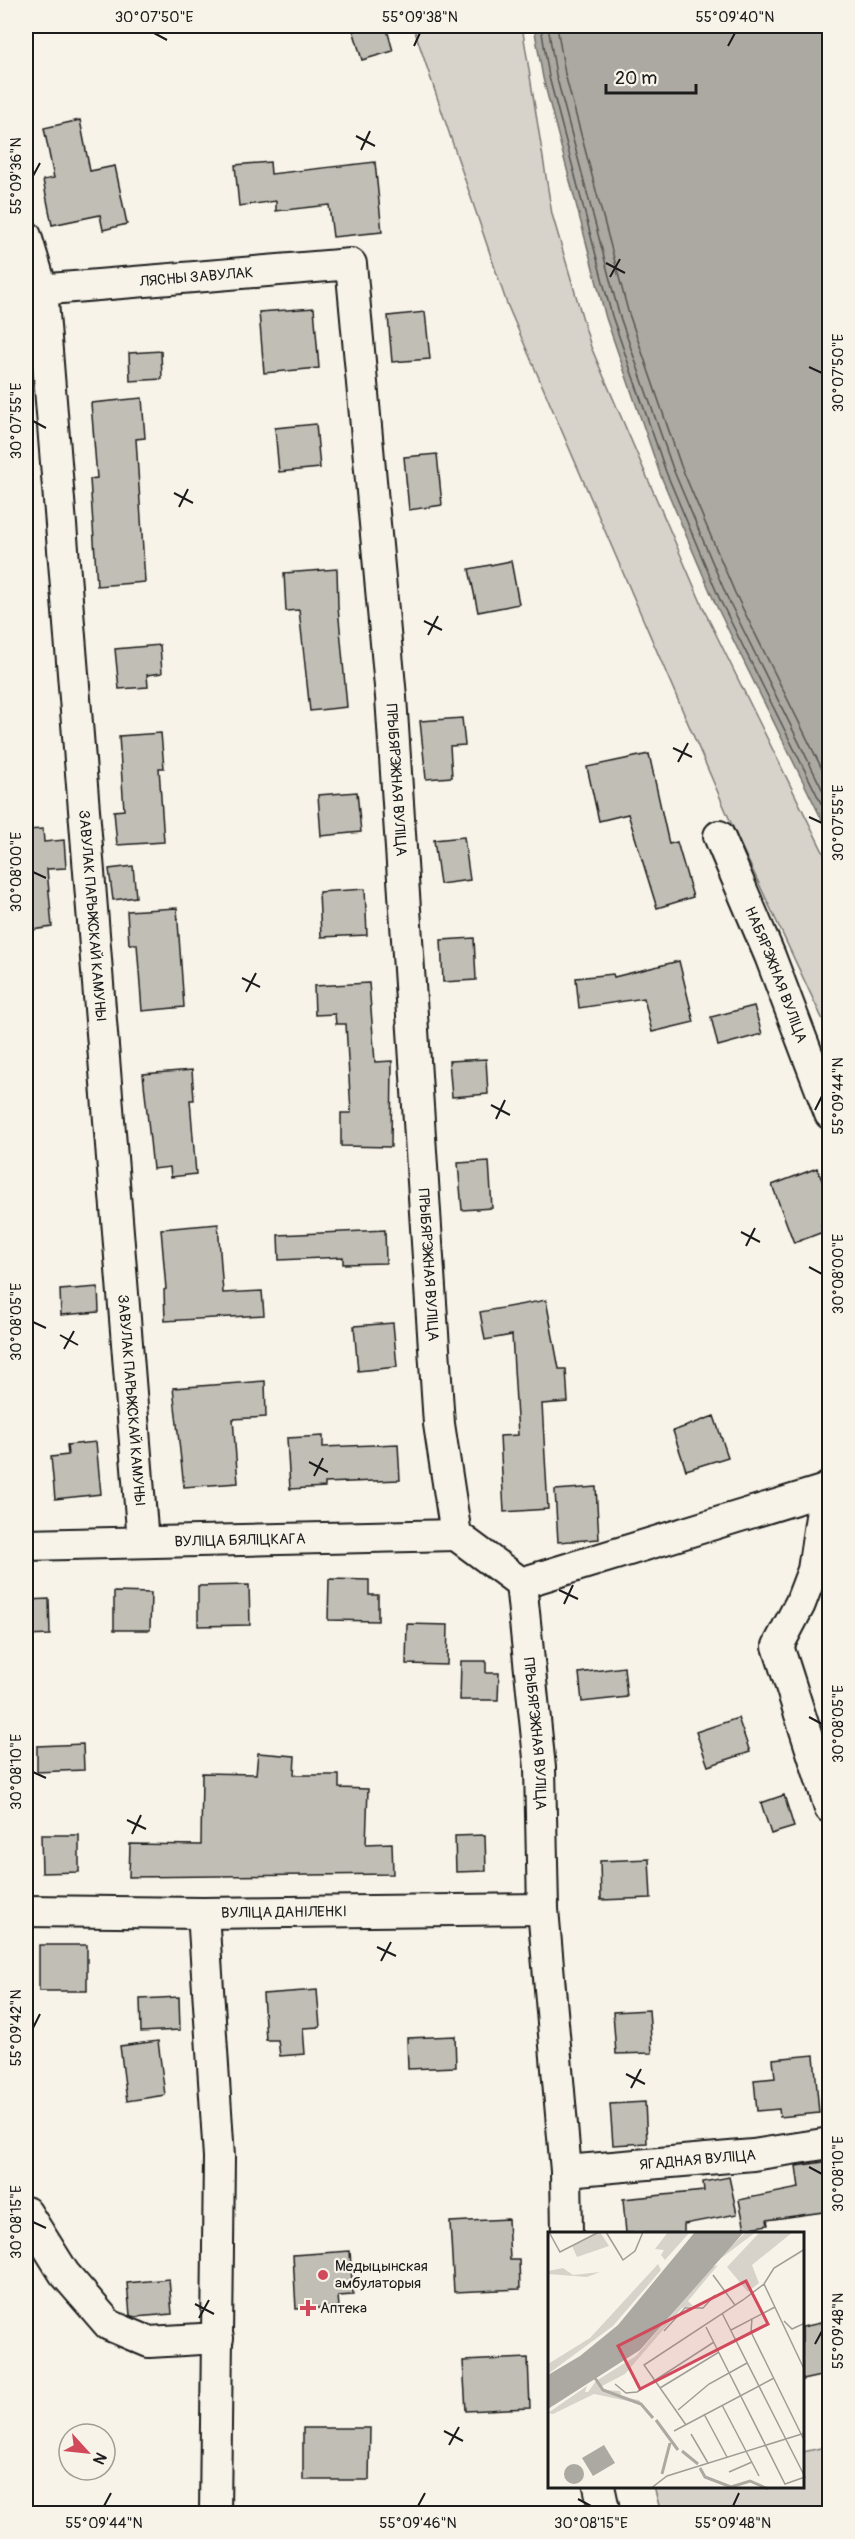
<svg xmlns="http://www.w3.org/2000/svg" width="855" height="2539" font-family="Pangolin,sans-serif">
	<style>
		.green { fill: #d7d3cb; stroke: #7a7874; stroke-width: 1.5 }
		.water { fill: #aca9a2; stroke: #72716c; stroke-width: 1.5 }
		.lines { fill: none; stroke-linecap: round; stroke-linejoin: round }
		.shore { stroke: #565452; stroke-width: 1.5 }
		.building { fill: #c0beb5; stroke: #1c1c1c; stroke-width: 1.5 }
		.street-casing { stroke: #1c1c1c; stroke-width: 34 }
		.street { stroke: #f7f3e8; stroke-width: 30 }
		.ticks { fill: none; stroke: #1c1c1c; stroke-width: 2 }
		.poi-dot { fill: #d1495b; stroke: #f7f3e8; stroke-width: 2 }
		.labels { text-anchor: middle; stroke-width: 4.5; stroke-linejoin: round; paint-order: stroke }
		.street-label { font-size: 15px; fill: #1c1c1c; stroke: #f7f3e8 }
		.poi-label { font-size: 15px; fill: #1c1c1c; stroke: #f7f3e8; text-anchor: start }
		.inset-river { fill: none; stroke: #aca9a2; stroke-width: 3 }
		.inset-road { fill: none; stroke: #9f9d96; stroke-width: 1.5 }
		.view { fill: #d1495b; fill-opacity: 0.15; stroke: #d1495b; stroke-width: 3 }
		.inset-edge { fill: none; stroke: #1c1c1c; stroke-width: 3 }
		.neatline { fill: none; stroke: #1c1c1c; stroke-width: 2 }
		.ticks-label { font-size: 15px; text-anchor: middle; fill: #1c1c1c }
	</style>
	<rect width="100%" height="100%" fill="#f7f3e8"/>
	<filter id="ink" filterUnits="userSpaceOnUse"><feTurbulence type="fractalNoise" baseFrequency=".0167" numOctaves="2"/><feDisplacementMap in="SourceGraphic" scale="12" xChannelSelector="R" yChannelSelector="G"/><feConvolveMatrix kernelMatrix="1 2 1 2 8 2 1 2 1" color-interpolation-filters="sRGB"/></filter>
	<g filter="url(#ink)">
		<path class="green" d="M413,26H522L552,214L591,347L706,614L829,864V1033L738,839L507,304Z
			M829,2446V2513H661L654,2487L802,2486L803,2452Z"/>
		<path class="water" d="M534,26H829V834L715,603L660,474L606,318L543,78Z"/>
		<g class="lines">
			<path class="shore" d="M541,26L549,77L612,316L666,472L720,600L830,821
				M548,26L556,75L619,314L673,469L727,597L830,805
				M557,26L565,74L628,311L681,466L735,593L830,785"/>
		</g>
		<path class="building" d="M352,26H386L393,51L362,60Z
			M80,120L90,171L115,166L127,224L103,230L100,215L52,225L43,180L54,178L44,128Z
			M270,162L271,174L375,162L382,232L333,237L329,205L276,211V201L239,206L235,165Z
			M314,308L319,368L264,373L259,312Z
			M425,312L430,359L392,362L388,316Z
			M161,351L162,379L130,381L129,353Z
			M142,398L145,438L136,439L145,582L97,586L90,479L97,478L91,403Z
			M316,424L320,468L279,472L275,428Z
			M437,454L442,505L409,510L404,457Z
			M511,561L519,604L478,612L469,569Z
			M337,569L338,607L347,707L310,711L299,610L286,611L284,573Z
			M160,645L162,673L147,675L148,687L119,689L115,649Z
			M462,718L465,745L450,746L452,777L426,779L420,721Z
			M161,733L164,768H159L164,842L117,845L114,811L124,810L119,736Z
			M649,754L669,844L677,842L693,897L657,908L628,814L599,821L587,767Z
			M357,792L361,832L321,836L318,795Z
			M43,829L44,842L64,840L66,868L47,869L52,927L26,931V830Z
			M464,837L470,880L440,884L434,840Z
			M133,866L136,897L113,900L109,869Z
			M365,889L367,935L321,937L319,892Z
			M177,908L184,1007L142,1011L137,944H129L127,911Z
			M474,938L476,980L443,982L441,940Z
			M679,961L694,1022L652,1032L644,998L579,1008L576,978L613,974L614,977Z
			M369,983L375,1062L392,1061L391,1147L341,1146V1113H351L346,1024H336L335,1014L315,1015L314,986Z
			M754,1006L762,1034L718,1046L711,1017Z
			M486,1059L488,1094L452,1097L449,1061Z
			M192,1070L194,1100H190L196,1174L171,1177L170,1167L153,1169L143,1074Z
			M489,1161L492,1208L462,1210L458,1163Z
			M817,1168L830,1200V1221L821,1225L823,1232L794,1243L772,1185Z
			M218,1224L223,1293L262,1291L264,1315L165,1321L164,1290L166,1289L161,1229Z
			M385,1230L386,1263L343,1264V1257L279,1260L278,1235Z
			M98,1287L99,1312L61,1315L60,1290Z
			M546,1300L559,1369H566L568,1402L542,1404L548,1509L504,1512L500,1436L518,1435L512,1335L485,1340L480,1312Z
			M393,1323L397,1367L358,1371L354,1326Z
			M265,1381L266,1417L233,1419L238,1483L184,1487L173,1388Z
			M714,1416L728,1457L686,1470L673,1431Z
			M323,1436V1447L398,1444L400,1480L325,1483V1487L290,1489L287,1438Z
			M96,1442L101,1494L55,1499L51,1457L68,1455L67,1445Z
			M596,1487L599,1539L558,1542L555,1490Z
			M329,1579L369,1580V1595H378V1621L328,1620Z
			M249,1585L250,1625L198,1626V1586Z
			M114,1592L151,1593L150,1630H114Z
			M49,1599L50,1635L26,1636V1600Z
			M407,1624L448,1625L447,1665L406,1664Z
			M461,1661H486V1673H499L498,1700H460Z
			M624,1667L627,1697L582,1702L579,1673Z
			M738,1718L750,1752L708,1766L696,1732Z
			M83,1744L84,1770L37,1772V1746Z
			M258,1753L295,1756L294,1775H339V1788L368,1789L366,1844L392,1843L393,1874L129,1877L130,1844L201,1845L202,1773L256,1774Z
			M784,1795L794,1827L771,1834L761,1803Z
			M41,1835H79V1872L42,1873Z
			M485,1835L486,1871L456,1872L455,1836Z
			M649,1859L651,1898L601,1900L600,1861Z
			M39,1945H87V1991H39Z
			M317,1990L320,2027L303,2028L305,2054L280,2056L278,2040H266L263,1994Z
			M179,1997L180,2030L141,2032L140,1999Z
			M649,2010L652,2053L616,2054L613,2012Z
			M455,2036L456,2067L408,2069L407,2038Z
			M158,2041L165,2095L127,2101L120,2046Z
			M814,2055L819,2113L780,2117L779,2109L757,2111L754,2080L775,2078L773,2059Z
			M645,2102L647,2143L613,2145L610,2104Z
			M830,2161V2211L767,2220L768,2225L745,2229L739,2200L799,2188L796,2166Z
			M729,2177L737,2214L684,2224V2233H626L623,2199L704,2191L703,2182Z
			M508,2219L510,2260H519L520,2289L454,2292L450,2222Z
			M350,2251L353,2295L338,2296L339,2307L296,2309L293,2255Z
			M169,2279L172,2314L135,2317L130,2315L127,2283Z
			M830,2321V2374L802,2380V2327Z
			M528,2358L530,2408L466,2411L463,2361Z
			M303,2428H370L369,2480H303Z"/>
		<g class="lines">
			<g class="street-casing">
				<g id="street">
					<path id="s1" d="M26,236L42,289L143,1542"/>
					<path id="s2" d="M26,291L351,264L391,697L439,1424L456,1535L521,1583L540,1768L543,1909L566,2171L567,2233"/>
					<path id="s3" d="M719,836L770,956L830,1114"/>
					<path d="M830,1486L825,1490L813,1570L800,1604L778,1646L830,1808"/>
					<path id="s4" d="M26,1545L456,1535"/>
					<path d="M521,1583L825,1490"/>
					<path id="s5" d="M26,1911L203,1913L543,1909"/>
					<path d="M203,1913L219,2157L215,2514"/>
					<path id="s6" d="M566,2171L753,2155L830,2143"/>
					<path d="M26,2212L64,2273L109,2325L149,2342L218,2338"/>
					<path d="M599,2486L605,2514"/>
				</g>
			</g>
			<use href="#street" class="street"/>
		</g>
	</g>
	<path class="ticks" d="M154,33L167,40M414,46L420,33M728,46L735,33M356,136L375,146M361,150L370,131M33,176L40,163M606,263L625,273M610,277L620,259M809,367L822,373M33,421L46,428M174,493L193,503M179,507L188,489M424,621L442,630M428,635L438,616M673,748L692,757M678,762L688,743M809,817L822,823M33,872L46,878M242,978L260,987M246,992L256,973M491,1105L510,1115M815,1110L822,1096M496,1119L505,1100M741,1232L760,1242M746,1246L755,1228M809,1267L822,1274M33,1322L46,1328M60,1335L78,1345M64,1349L74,1331M309,1462L328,1472M314,1476L323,1458M559,1590L578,1599M564,1604L573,1585M809,1717L822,1724M33,1772L46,1778M127,1820L146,1829M132,1834L141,1815M377,1947L396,1956M381,1961L391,1942M33,2028L40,2014M626,2074L645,2084M631,2088L641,2069M809,2167L822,2174M33,2222L46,2228M195,2304L214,2314M199,2318L209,2300M815,2344L822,2331M444,2431L463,2441M449,2445L459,2427M578,2499L591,2506M104,2506L111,2493M418,2506L425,2493M733,2506L739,2493"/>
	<g class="poi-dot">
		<circle cx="323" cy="2275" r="6"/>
		<path d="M305 2299h6v6h6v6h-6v6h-6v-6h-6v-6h6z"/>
	</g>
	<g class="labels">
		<g class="street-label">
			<text dy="5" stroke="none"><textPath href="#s2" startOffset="171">ЛЯСНЫ ЗАВУЛАК</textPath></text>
			<text dy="5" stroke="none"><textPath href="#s2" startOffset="844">ПРЫБЯРЭЖНАЯ ВУЛІЦА</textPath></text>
			<text dy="5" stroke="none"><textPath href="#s1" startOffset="684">ЗАВУЛАК ПАРЫЖСКАЙ КАМУНЫ</textPath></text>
			<text dy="5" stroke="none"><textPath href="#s3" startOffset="150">НАБЯРЭЖНАЯ ВУЛІЦА</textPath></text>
			<text dy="5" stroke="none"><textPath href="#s2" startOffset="1330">ПРЫБЯРЭЖНАЯ ВУЛІЦА</textPath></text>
			<text dy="5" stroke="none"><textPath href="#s1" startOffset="1170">ЗАВУЛАК ПАРЫЖСКАЙ КАМУНЫ</textPath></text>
			<text dy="5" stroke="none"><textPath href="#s4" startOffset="214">ВУЛІЦА БЯЛІЦКАГА</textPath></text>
			<text dy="5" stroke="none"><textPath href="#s2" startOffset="1834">ПРЫБЯРЭЖНАЯ ВУЛІЦА</textPath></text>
			<text dy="5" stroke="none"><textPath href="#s5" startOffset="258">ВУЛІЦА ДАНІЛЕНКІ</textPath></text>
			<text dy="5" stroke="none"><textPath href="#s6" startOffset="132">ЯГАДНАЯ ВУЛІЦА</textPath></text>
		</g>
		<g class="poi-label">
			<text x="335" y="2271">Медыцынская<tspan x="335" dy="17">амбулаторыя</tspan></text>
			<text x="320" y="2313">Аптека</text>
		</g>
	</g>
	<g transform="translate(548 2232)">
		<rect width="256" height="256" fill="#f7f3e8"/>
		<path d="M52,0L61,14L29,25L24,14ZM120,0H142L117,28L113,23L116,18L107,17ZM198,0H208L172,27L177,20ZM212,0H245L204,33L211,51L200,60L179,35ZM110,32L113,38L65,94L0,142V132L42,106ZM170,33L140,69L145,74L134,76L77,142L54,154L56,158L72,159L74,165L91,168L94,172L46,162L5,182L0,181L39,154L37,160H40L48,149L88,124L164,35ZM15,36L25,43L52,40L39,45L0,42V39Z" fill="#d7d3cb"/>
		<path d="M147,0H196L92,118L0,177V143L32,124L70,93ZM56,213L67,231L45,244L34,226ZM16 242a10 10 0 1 1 20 0a10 10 0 1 1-20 0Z" fill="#aca9a2"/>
		<path class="inset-river" d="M47,146L55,158L93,172L105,186M108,188L130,218M134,219L150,232M152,236L157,245L183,255L202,249L220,257M114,242L122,211"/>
		<path class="inset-road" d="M1,0L12,20L51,0M58,0L75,28L87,19L95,0M165,43L187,73M216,52L257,139M204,86L203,100L257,210M236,89L244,97L257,91M158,95L237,252L257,245L174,81M183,98L227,75M116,99L137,76H155L167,63M67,152L78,161L89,160L166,110M112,156L171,120M174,173L211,244M130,178L161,152L199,131M156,182L179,225M138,193L96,133L195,68L216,52L226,36L257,17M126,199L226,146M143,202L160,231M181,240L204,230M102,257L119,244L257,201"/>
		<path class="view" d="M198,49L220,92L92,157L70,114Z"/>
		<rect width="256" height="256" class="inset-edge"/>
	</g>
	<rect width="855" height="2539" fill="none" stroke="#f7f3e8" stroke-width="66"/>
	<g transform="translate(87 2452) rotate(117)"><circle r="28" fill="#f7f3e8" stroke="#9f9d96" stroke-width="1.5"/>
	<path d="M0-4.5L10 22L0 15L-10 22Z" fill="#d1495b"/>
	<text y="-9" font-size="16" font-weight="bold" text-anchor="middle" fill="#1c1c1c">N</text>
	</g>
	<path d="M606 84v9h90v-9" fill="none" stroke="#1c1c1c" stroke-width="3"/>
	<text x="615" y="84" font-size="18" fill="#1c1c1c" stroke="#f7f3e8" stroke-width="4.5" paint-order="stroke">20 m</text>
	<rect x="33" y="33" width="789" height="2473" class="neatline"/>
	<g class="ticks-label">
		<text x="154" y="22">30°07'50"E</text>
		<text x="420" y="22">55°09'38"N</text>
		<text x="735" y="22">55°09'40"N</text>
		<text transform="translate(16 176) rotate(-90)" y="5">55°09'36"N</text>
		<text transform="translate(838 373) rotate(-90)" y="5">30°07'50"E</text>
		<text transform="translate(16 421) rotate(-90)" y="5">30°07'55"E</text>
		<text transform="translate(838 823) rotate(-90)" y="5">30°07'55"E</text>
		<text transform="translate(16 872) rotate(-90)" y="5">30°08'00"E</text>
		<text transform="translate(838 1096) rotate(-90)" y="5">55°09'44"N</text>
		<text transform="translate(838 1274) rotate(-90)" y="5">30°08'00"E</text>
		<text transform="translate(16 1322) rotate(-90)" y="5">30°08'05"E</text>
		<text transform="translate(838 1724) rotate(-90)" y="5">30°08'05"E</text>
		<text transform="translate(16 1772) rotate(-90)" y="5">30°08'10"E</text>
		<text transform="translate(16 2028) rotate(-90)" y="5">55°09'42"N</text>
		<text transform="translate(838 2174) rotate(-90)" y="5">30°08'10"E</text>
		<text transform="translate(16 2222) rotate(-90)" y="5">30°08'15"E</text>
		<text transform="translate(838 2331) rotate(-90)" y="5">55°09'48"N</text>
		<text x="104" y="2528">55°09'44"N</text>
		<text x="418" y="2528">55°09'46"N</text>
		<text x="591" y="2528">30°08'15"E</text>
		<text x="733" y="2528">55°09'48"N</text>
	</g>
</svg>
